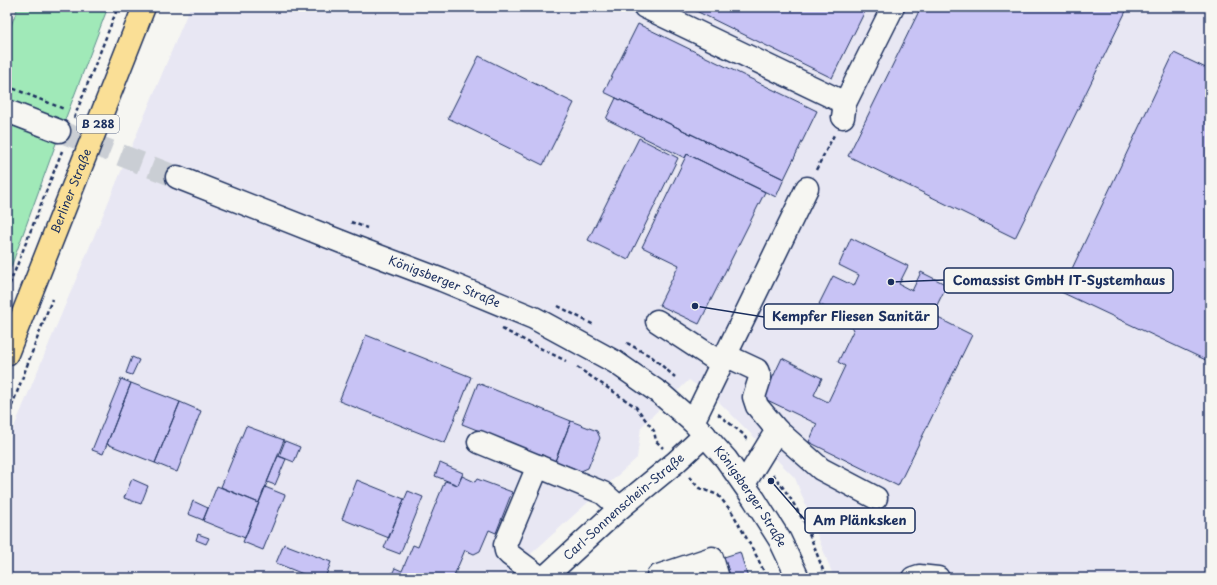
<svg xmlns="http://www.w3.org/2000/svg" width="1217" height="585" font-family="'Playpen Sans',sans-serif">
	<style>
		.built { fill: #e8e7f3 }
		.green { fill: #a0e9b8; stroke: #5e8c8b }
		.building { fill: #c8c3f5; stroke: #1b2f5e }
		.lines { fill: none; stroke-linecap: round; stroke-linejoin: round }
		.minor-tunnel { stroke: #caced4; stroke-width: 22; stroke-dasharray: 22 11; stroke-linecap: butt }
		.minor-casing { stroke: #1b2f5e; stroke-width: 25 }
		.major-casing { stroke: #1b2f5e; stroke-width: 25 }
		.path { stroke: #1b2f5e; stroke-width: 2.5; stroke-dasharray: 4 3; stroke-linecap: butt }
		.minor { stroke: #f6f6f2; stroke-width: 22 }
		.major { stroke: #fadf96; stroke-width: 22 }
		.labels { text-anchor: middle; stroke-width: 3; stroke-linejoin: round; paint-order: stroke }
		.shield { fill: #f6f6f2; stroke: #5d6b8a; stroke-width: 1 }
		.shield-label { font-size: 11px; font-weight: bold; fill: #1b2f5e }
		.street-label { font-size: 12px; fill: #1b2f5e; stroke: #f6f6f2 }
		.leader { fill: none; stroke: #1b2f5e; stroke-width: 1.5 }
		.callout-dot { fill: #1b2f5e; stroke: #f6f6f2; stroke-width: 1.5 }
		.callout { fill: #f6f6f2; stroke: #1b2f5e; stroke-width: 1.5 }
		.callout-label { font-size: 13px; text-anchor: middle; font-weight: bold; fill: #1b2f5e }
	</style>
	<rect width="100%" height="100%" fill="#f6f6f2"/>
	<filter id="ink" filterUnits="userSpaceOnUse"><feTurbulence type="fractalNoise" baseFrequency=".025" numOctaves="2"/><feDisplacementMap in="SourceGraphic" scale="8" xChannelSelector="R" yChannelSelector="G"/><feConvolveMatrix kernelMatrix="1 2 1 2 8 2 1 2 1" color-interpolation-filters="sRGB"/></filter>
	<g filter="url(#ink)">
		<path class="built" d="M190,7H1210V578H834L795,478L716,399L689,380L641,427L637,458L532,553L508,578H7V444Z"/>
		<path class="green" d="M18,7H108L55,146L7,278V36Z"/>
		<path class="building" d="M688,7H867L832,78Z
			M921,7H1128L1015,238L848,156Z
			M638,24L817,111L784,179L604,92Z
			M1174,53L1210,70V362L1061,292Z
			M479,56L574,103L543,165L448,118Z
			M616,98L784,179L776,197L687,154L685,158L606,119Z
			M639,138L678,158L628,260L588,240Z
			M687,154L765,192L699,324L659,305L679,265L642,247Z
			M851,238L908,266L899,284L912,291L921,272L947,285L932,315L972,335L898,486L809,442L817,424L763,398L782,358L822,378L814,395L828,402L845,366L838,362L854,329L846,325L849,319L819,304L833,276L854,286L859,275L839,265Z
			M366,335L471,377L445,443L339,401Z
			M132,357L139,360L132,375L126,373Z
			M121,379L131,383L103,454L92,450Z
			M131,383L180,402L155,463L107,444Z
			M478,383L571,421L555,461L462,424Z
			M180,402L201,411L177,472L155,463Z
			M571,421L597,431L600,438L588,468L581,471L555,461Z
			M246,426L284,440L259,503L221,487Z
			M285,441L300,447L294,462L279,456Z
			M278,456L286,459L275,485L267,482Z
			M440,463L463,473L458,485L435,476Z
			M462,476L475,482L477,479L512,492L496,533L489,530L480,551L474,554L465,550L453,578H390L395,568L402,571L413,545L418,547L445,481L458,485Z
			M132,479L148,486L141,504L124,498Z
			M357,480L404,499L389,538L342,519Z
			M217,486L259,503L245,538L203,521Z
			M265,487L285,495L263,550L243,542Z
			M408,491L423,497L400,554L384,548Z
			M193,501L208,508L203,520L188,514Z
			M198,534L209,538L206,544L196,540Z
			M284,544L331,562L325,578H313L276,563Z
			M740,552L748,578H731L724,557Z
			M706,573L707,578H690Z"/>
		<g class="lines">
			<path class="minor-tunnel" d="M59,131L177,177"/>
			<g class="minor-casing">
				<g id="minor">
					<path d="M645,7L845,103"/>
					<path d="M7,111L59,131"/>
					<path d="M843,117L845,103L893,7"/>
					<path id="s1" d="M177,177L352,246L442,280L534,318L615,362L661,394L693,422L726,459L754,499L780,540L798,578"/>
					<path d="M657,321L721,363"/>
					<path d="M725,355L757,370L760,378L754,397L757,406L777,430L744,484"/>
					<path d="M693,422L807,188"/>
					<path d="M777,430L821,469L876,498"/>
					<path d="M479,442L603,493L620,508"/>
					<path d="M538,466L505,545L506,551L510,555L541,578"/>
					<path id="s2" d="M544,578L620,508L676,462L705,435"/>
					<path d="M659,578L658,576L712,558L718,578"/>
					<path d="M913,578L919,576L938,578"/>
				</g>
			</g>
			<g class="major-casing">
				<g id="major">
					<path id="s3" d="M7,354L144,7"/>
				</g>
			</g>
			<path class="path" d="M7,86L64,109
				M74,118L118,7
				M816,170L834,135
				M351,222L367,228
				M7,291L62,151
				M558,306L594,325
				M502,329L566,361
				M627,343L652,357L675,377
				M577,367L636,407L654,431L656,441L663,448
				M718,414L743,434L747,440
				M7,419L52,299
				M773,474L789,496L806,525L826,578
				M689,477L699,488L718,495L732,512L757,557L767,578"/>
			<use href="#minor" class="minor"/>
			<use href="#major" class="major"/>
		</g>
	</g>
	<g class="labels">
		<rect class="shield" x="77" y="115" width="42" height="18" rx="3"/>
		<g class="shield-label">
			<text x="98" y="128">B 288</text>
		</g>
		<g class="street-label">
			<text dy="4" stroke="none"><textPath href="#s3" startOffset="175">Berliner Straße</textPath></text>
			<text dy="4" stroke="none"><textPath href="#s1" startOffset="287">Königsberger Straße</textPath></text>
			<text dy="4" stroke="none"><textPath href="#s1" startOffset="669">Königsberger Straße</textPath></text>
			<text dy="4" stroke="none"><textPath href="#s2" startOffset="107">Carl-Sonnenschein-Straße</textPath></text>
		</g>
	</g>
	<path class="leader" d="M891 282L944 280M695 306L764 317M771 481L805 520"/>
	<g class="callout-dot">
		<circle cx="891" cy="282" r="4"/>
		<circle cx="695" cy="306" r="4"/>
		<circle cx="771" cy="481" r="4"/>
	</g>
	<g class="callout">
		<rect x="944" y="268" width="229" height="25" rx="4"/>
		<rect x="764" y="304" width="174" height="25" rx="4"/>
		<rect x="805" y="508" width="110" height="25" rx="4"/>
	</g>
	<g class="callout-label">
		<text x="1059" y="285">Comassist GmbH IT-Systemhaus</text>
		<text x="851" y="321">Kempfer Fliesen Sanitär</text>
		<text x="860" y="525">Am Plänksken</text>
	</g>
	<rect width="1217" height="585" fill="none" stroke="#f6f6f2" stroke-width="24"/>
	<rect x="12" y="12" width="1193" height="561" fill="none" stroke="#1b2f5e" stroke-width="1.5" filter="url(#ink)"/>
</svg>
